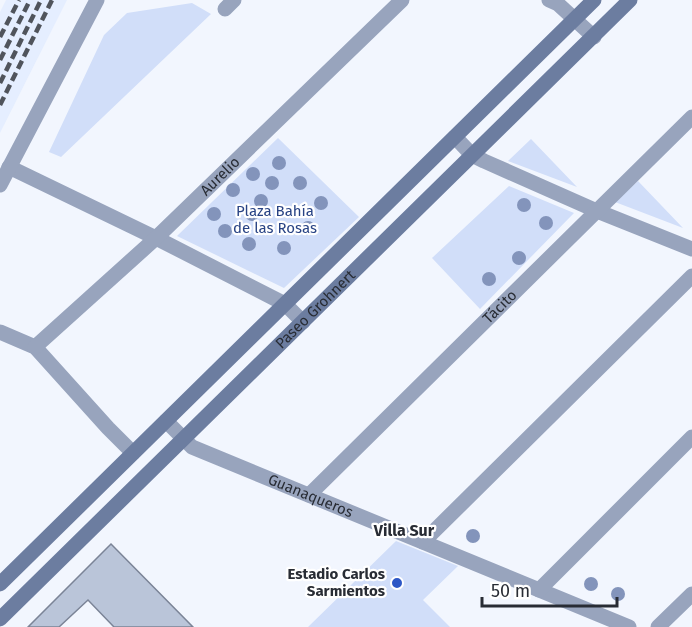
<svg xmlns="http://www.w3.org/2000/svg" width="692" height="627" font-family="'Fira Sans',sans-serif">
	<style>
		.built { fill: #e5eeff }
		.green { fill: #d1def9 }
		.building { fill: #bac5d9; stroke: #7b8497; stroke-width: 1.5 }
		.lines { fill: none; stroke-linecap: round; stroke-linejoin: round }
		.street { stroke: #98a4bd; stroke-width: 15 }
		.secondary { stroke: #6c7da0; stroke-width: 15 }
		.rail { stroke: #50545c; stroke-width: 4.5; stroke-dasharray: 9 4.5; stroke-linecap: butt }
		.tree { fill: #8394bb }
		.poi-dot { fill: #2d57c6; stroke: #fff; stroke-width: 2 }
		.labels { text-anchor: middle; stroke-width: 4.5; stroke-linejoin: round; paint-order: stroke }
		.street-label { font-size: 15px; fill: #282c34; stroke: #fff }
		.park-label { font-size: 15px; fill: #284384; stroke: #fff }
		.poi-label { font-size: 15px; font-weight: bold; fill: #282c34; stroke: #fff; text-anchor: end }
		.neighbourhood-label { font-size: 16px; font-weight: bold; fill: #282c34; stroke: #fff }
	</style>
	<rect width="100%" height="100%" fill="#f2f6fe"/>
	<path class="built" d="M6,0H67L0,133V12Z"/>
	<path class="green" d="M192,3L211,14L61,157L49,152L104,35L127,13Z
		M278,138L359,217L284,288L177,236Z
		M531,139L577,187L508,161Z
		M638,181L683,228L615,202Z
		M509,186L574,213L480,309L432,258Z
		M396,541L458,566L423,600L450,627H308Z"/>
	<path class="building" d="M111,544L193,627H114L88,600L59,627H28Z"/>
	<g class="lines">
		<g class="street">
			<path d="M549,0L558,4L594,37"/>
			<path d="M225,9L234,0"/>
			<path d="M455,137L472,155L484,161L597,211L692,249"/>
			<path d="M9,167L156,238L285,304L303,322"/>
			<path d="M0,185L97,0"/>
			<path d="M0,332L35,347L108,428L133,453"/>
			<path id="s1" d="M35,347L156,238L402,0"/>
			<path id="s2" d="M166,421L192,447L629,627"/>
			<path id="s3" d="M309,495L692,117"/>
			<path d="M423,542L692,276"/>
			<path d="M539,590L692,437"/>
			<path d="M658,627L692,594"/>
		</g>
		<g class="secondary">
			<path d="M0,584L594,0"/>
			<path id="s4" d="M0,619L630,0"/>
		</g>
		<path class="rail" d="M0,37L19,0
			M0,60L30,0
			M0,83L41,0
			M0,105L52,0"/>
	</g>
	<g class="tree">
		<circle cx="279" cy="163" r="7"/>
		<circle cx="253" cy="174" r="7"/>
		<circle cx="272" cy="183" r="7"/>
		<circle cx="300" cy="183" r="7"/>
		<circle cx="233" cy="190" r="7"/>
		<circle cx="261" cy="201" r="7"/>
		<circle cx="321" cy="203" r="7"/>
		<circle cx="524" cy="205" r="7"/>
		<circle cx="214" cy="214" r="7"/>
		<circle cx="252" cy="214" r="7"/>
		<circle cx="546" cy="223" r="7"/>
		<circle cx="308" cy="228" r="7"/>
		<circle cx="225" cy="231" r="7"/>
		<circle cx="249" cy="244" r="7"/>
		<circle cx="284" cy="248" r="7"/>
		<circle cx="519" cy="258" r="7"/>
		<circle cx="489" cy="279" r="7"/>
		<circle cx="473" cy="536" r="7"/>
		<circle cx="591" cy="584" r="7"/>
		<circle cx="618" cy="594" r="7"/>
	</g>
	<circle class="poi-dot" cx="397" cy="583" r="6"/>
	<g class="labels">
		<g class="street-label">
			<text dy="5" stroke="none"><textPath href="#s1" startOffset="252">Aurelio</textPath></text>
			<text dy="5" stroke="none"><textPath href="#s3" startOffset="268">Tácito</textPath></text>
			<text dy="5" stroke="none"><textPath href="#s4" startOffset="442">Paseo Grohnert</textPath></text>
			<text dy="5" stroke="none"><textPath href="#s2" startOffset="165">Guanaqueros</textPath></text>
		</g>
		<g class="park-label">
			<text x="275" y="216">Plaza Bahía<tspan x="275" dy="17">de las Rosas</tspan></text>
		</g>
		<g class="poi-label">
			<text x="385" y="579">Estadio Carlos<tspan x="385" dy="17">Sarmientos</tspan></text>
		</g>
		<g class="neighbourhood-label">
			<text x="404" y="536">Villa Sur</text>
		</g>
	</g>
	<path d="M482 597v9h135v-9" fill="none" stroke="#282c34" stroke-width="3"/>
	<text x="491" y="597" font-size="18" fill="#282c34" stroke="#ffffff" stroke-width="4.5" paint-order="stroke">50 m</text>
</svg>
